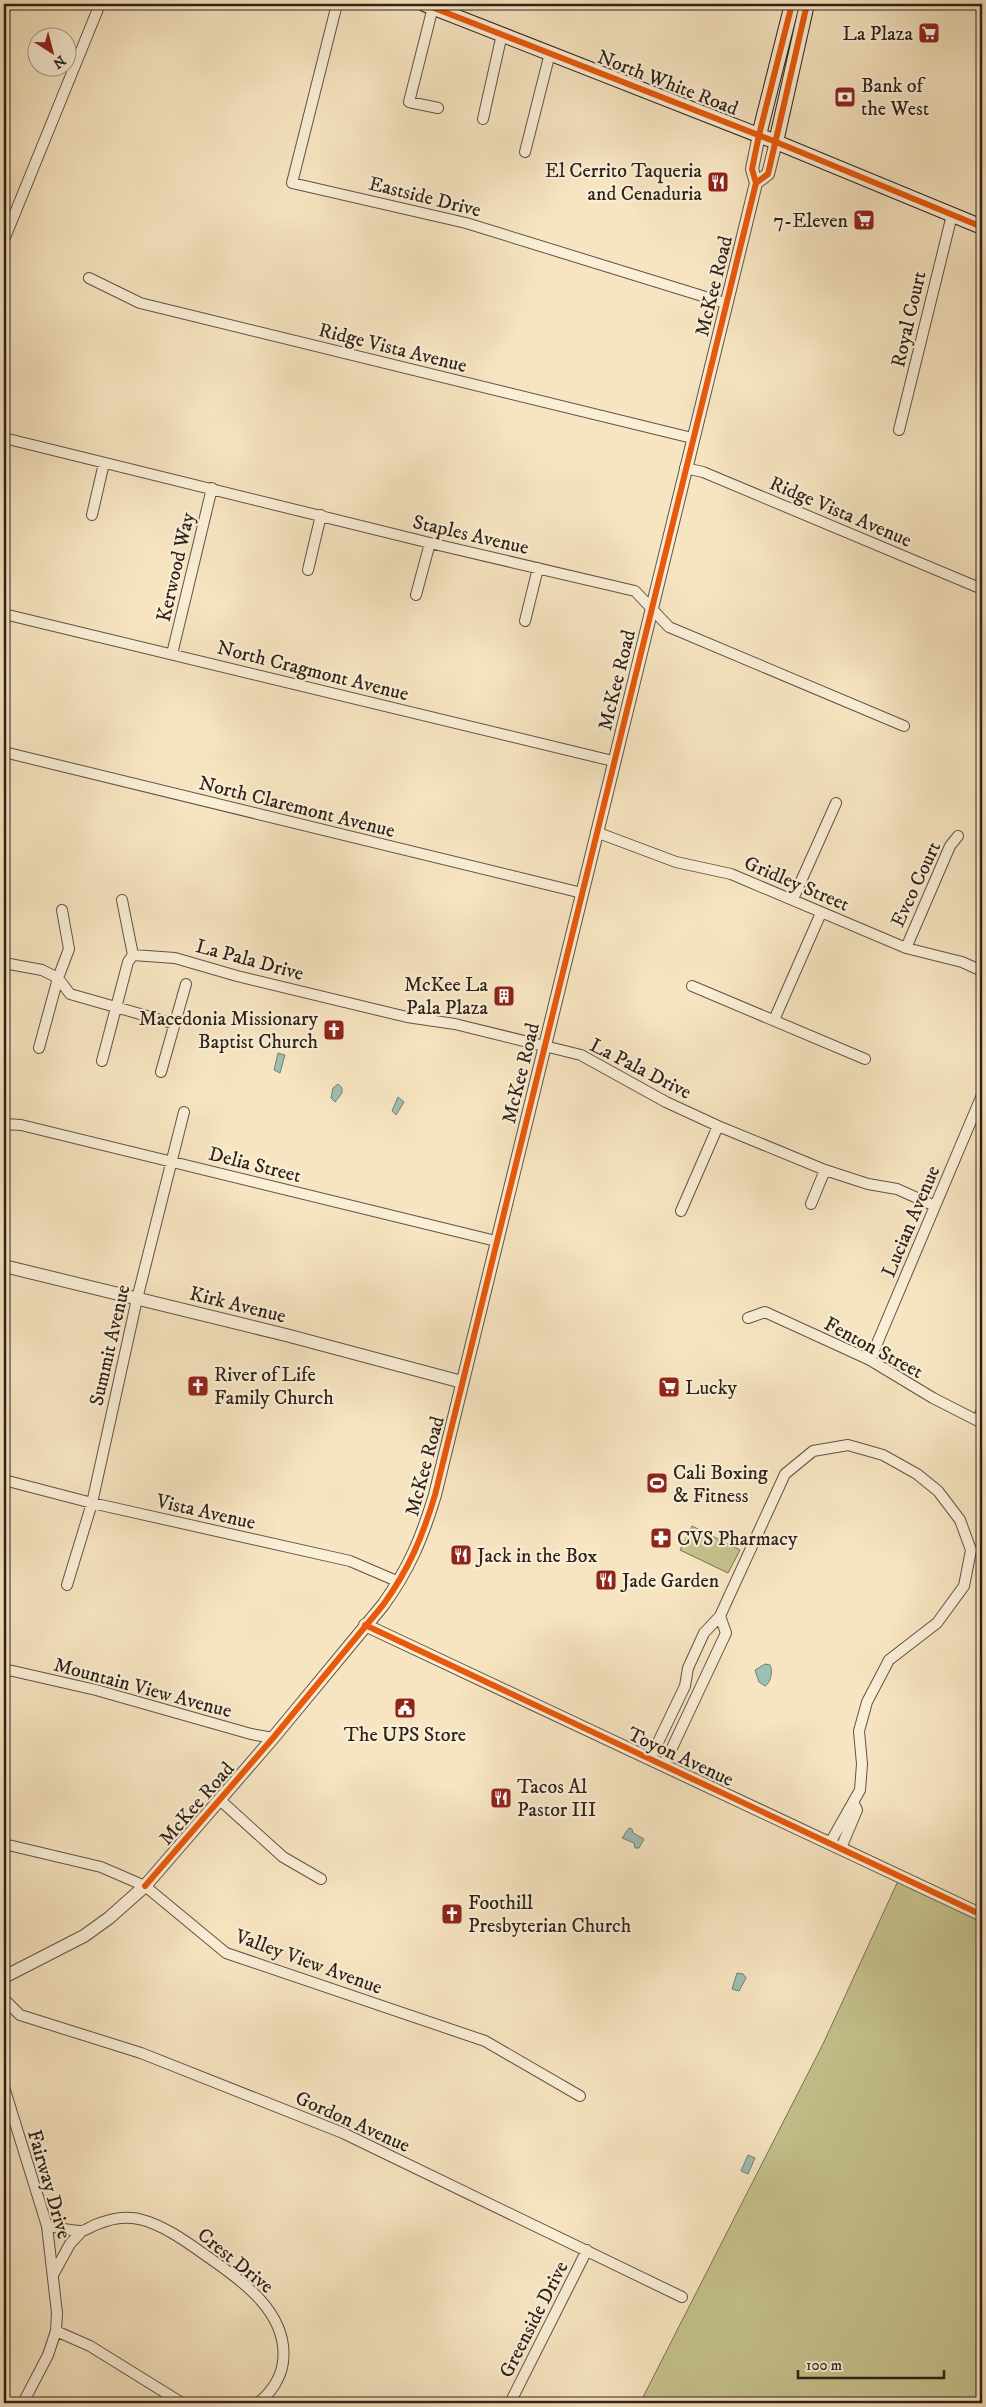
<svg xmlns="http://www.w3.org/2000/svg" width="986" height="2407" font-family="'IM FELL DW Pica',serif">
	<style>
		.green { fill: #c5c28d; stroke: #797253 }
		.water { fill: #9dbfb4; stroke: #708076 }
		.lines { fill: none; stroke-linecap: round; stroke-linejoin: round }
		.minor-casing { stroke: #605343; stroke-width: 12 }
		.tertiary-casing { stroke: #605343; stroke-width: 14 }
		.secondary-casing { stroke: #2d2219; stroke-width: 16 }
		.minor { stroke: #faeed7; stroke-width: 10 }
		.tertiary { stroke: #faeed7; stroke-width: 12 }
		.secondary { stroke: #faeed7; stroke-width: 14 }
		.cycleway-casing { stroke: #faeed7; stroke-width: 9 }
		.cycleway { stroke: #e8590c; stroke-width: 6 }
		.labels { text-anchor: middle; stroke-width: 4.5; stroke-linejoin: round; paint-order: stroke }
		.poi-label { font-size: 20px; fill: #2d2219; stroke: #faeed7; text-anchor: start }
		.street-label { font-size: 20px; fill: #2d2219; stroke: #faeed7 }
	</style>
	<rect width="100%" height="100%" fill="#f7e5c1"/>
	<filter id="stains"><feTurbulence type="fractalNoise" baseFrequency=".004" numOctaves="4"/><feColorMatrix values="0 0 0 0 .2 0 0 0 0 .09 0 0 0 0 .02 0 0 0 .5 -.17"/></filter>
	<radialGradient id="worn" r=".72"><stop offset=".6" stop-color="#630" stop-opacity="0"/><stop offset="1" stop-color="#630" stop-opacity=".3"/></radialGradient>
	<path class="green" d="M692,1526L740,1550L728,1573L680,1550Z
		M898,1881L982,1922V2403H640L823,2044Z"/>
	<path class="water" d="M278,1053L285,1055L280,1073L274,1070Z
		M338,1084L342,1088V1093L335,1102L331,1098L333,1088Z
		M398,1097L404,1102L396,1115L392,1111Z
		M765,1664L770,1665C773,1670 771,1683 765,1686L759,1682L755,1670Z
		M629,1828L632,1829L633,1833L644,1839L639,1848H635L634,1843L622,1838Z
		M737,1973L743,1974L746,1978L739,1991L732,1989Z
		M748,2155L755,2158L748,2174L741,2171Z"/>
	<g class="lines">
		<g class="minor-casing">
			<path id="minor" d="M337,4L292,183L466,223L725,303
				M433,7L409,102L438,108
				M483,119L502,34
				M525,152L550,53
				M4,240L100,4
				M89,278L140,303L692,438
				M899,430L952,215
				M4,438L430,543L635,591L669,627L904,726
				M685,468L703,472L982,589
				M92,515L104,463
				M308,570L321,515
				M416,595L430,543
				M4,614L613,761
				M525,621L538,568
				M172,654L212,488
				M4,752L582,893
				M596,832L676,862L731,874L906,948L962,962L982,971
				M793,899L836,803
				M122,900L133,955
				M906,948L950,846L958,836
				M4,963L42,970L58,978L70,994L175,1024
				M692,986L865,1059
				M774,1020L821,913
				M39,1048L58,978L69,949L62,910
				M102,1061L128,962L133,955L175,958L237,976L407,1017L455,1024L581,1055L666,1102L718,1126L825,1170L868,1184L897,1189L935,1206
				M161,1072L186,984
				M4,1124L21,1125L496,1241
				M811,1204L825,1170
				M681,1211L718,1126
				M748,1318L765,1312L870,1360L933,1398L982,1423
				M870,1360L982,1095
				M978,1420L982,1410
				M4,1480L92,1503L350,1561L399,1582
				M67,1585L92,1503L137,1299L184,1112
				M4,1669L96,1690L251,1734L273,1738
				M650,1759L685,1686L688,1668L704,1633L720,1616L785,1474L813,1451L848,1445L883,1455L917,1474L938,1491L960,1520L971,1550L964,1586L937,1623L889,1660L867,1702L859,1731L862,1764L860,1790L830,1843
				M664,1765L726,1633L720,1616
				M220,1800L283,1857L321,1879
				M4,1844L101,1867L145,1886L226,1953L485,2041L580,2096
				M841,1848L857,1810L854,1804
				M4,1999L20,2015L141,2053L343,2133L682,2297
				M4,2087L47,2226L57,2313L56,2331L48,2355L23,2403
				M47,2226C57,2227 70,2231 81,2231C85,2231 90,2227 95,2225C110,2219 122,2216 139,2219C164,2225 187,2242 208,2257C243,2281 289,2314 283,2362C281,2378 271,2393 258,2403
				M54,2273L70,2244L82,2231
				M56,2331L90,2346L182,2403
				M510,2403L587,2250"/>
		</g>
		<g class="tertiary-casing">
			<path id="tertiary" d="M756,183L768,174L776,142
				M4,1266L286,1335L462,1382
				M365,1625L982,1915
				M4,1977L84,1936L109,1918L145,1886L273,1738L383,1605C409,1569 422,1538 435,1495L746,224L756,183L752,169L759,135"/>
		</g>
		<g class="secondary-casing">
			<path id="secondary" d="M424,4L776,142L982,227
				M759,135L792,4
				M776,142L807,4"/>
		</g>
		<use href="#minor" class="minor"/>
		<use href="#tertiary" class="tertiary"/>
		<use href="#secondary" class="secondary"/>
		<g class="cycleway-casing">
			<path id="cycleway" d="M424,4L776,142L982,227
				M756,183L768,174L807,4
				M365,1625L982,1915
				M145,1886L273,1738L383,1605C409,1569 422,1538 435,1495L746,224L756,183L752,169L759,135L792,4"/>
		</g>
		<use href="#cycleway" class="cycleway"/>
	</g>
	<defs>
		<g id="supermarket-square" transform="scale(1.125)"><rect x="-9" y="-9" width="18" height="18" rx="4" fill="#8f2418" stroke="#faeed7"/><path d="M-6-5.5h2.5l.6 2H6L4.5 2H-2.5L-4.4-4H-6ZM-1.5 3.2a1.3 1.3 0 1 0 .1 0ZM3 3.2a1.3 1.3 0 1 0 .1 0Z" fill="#fff"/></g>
		<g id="bank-square" transform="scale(1.125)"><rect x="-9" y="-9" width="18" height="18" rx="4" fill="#8f2418" stroke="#faeed7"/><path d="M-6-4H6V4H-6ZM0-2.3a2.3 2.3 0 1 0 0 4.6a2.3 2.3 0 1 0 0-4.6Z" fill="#fff"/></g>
		<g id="restaurant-square" transform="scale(1.125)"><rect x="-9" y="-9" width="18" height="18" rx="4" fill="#8f2418" stroke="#faeed7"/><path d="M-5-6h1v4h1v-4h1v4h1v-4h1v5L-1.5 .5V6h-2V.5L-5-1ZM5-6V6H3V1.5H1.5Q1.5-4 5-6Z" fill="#fff"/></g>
		<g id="building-square" transform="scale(1.125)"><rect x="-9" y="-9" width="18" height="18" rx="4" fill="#8f2418" stroke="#faeed7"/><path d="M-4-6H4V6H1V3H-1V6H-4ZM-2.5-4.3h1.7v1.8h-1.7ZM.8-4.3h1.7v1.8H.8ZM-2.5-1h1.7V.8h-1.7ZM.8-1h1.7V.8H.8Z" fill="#fff"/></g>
		<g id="church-square" transform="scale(1.125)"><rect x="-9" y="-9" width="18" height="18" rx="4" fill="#8f2418" stroke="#faeed7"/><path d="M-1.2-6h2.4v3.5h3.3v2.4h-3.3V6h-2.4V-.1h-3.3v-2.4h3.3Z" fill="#fff"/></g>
		<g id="stadium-square" transform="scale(1.125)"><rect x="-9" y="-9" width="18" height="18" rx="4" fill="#8f2418" stroke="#faeed7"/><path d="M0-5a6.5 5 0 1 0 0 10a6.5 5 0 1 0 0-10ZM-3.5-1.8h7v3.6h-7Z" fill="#fff"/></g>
		<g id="pharmacy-square" transform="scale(1.125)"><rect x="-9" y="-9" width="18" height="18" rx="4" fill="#8f2418" stroke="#faeed7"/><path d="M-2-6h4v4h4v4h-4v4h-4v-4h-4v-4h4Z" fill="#fff"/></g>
		<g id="civic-square" transform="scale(1.125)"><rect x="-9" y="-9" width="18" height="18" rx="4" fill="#8f2418" stroke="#faeed7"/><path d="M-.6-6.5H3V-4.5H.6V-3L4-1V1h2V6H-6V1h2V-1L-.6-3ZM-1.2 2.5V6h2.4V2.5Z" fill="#fff"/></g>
	</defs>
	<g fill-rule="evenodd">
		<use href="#supermarket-square" x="929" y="33"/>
		<use href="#bank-square" x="845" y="97"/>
		<use href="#restaurant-square" x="718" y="182"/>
		<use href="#supermarket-square" x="864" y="220"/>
		<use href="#building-square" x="504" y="996"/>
		<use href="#church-square" x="334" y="1030"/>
		<use href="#church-square" x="198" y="1386"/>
		<use href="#supermarket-square" x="669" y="1387"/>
		<use href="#stadium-square" x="657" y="1483"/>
		<use href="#pharmacy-square" x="661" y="1538"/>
		<use href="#restaurant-square" x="461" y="1555"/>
		<use href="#restaurant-square" x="606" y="1580"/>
		<use href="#civic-square" x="405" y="1708"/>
		<use href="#restaurant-square" x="501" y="1798"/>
		<use href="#church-square" x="452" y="1914"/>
	</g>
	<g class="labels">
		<g class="poi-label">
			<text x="913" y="40" text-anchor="end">La Plaza</text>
			<text x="861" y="92">Bank of<tspan x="861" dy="23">the West</tspan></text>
			<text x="702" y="177" text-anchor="end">El Cerrito Taqueria<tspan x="702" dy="23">and Cenaduria</tspan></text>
			<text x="848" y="227" text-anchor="end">7-Eleven</text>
			<text x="488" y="991" text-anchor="end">McKee La<tspan x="488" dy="23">Pala Plaza</tspan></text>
			<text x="318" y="1025" text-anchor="end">Macedonia Missionary<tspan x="318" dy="23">Baptist Church</tspan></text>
			<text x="214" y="1381">River of Life<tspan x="214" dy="23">Family Church</tspan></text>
			<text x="685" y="1394">Lucky</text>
			<text x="673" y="1479">Cali Boxing<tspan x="673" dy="23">&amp; Fitness</tspan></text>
			<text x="677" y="1545">CVS Pharmacy</text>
			<text x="477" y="1562">Jack in the Box</text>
			<text x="622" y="1587">Jade Garden</text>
			<text x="405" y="1741" text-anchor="middle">The UPS Store</text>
			<text x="517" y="1793">Tacos Al<tspan x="517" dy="23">Pastor III</tspan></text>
			<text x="468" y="1909">Foothill<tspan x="468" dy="23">Presbyterian Church</tspan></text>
		</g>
		<g class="street-label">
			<text transform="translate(668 82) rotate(21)" y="7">North White Road</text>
			<text transform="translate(425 196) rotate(14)" y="7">Eastside Drive</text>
			<text transform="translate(713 286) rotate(-76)" y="7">McKee Road</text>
			<text transform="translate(908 319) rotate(-77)" y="7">Royal Court</text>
			<text transform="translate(393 347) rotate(14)" y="7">Ridge Vista Avenue</text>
			<text transform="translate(841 511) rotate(23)" y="7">Ridge Vista Avenue</text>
			<text transform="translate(471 534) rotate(13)" y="7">Staples Avenue</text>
			<text transform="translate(175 567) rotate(-77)" y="7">Kerwood Way</text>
			<text transform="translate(313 670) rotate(14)" y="7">North Cragmont Avenue</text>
			<text transform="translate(616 680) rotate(-76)" y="7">McKee Road</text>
			<text transform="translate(297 806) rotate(14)" y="7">North Claremont Avenue</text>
			<text transform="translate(797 883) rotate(23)" y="7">Gridley Street</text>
			<text transform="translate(915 884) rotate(-65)" y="7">Evco Court</text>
			<text transform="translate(250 959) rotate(15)" y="7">La Pala Drive</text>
			<text transform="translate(641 1068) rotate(27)" y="7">La Pala Drive</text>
			<text transform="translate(520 1073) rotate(-76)" y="7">McKee Road</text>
			<text transform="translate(255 1164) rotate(14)" y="7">Delia Street</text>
			<text transform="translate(910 1221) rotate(-67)" y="7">Lucian Avenue</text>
			<text transform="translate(238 1304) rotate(14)" y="7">Kirk Avenue</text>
			<text transform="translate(109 1345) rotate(-77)" y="7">Summit Avenue</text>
			<text transform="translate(874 1347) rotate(28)" y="7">Fenton Street</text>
			<text transform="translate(424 1466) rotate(-75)" y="7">McKee Road</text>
			<text transform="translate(206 1511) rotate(13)" y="7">Vista Avenue</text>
			<text transform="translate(143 1687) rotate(15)" y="7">Mountain View Avenue</text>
			<text transform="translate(681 1756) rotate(25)" y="7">Toyon Avenue</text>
			<text transform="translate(196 1803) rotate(-49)" y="7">McKee Road</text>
			<text transform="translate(309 1961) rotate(20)" y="7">Valley View Avenue</text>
			<text transform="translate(353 2121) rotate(24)" y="7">Gordon Avenue</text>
			<text transform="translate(50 2184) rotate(74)" y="7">Fairway Drive</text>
			<text transform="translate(236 2260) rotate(39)" y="7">Crest Drive</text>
			<text transform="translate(533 2319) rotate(-63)" y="7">Greenside Drive</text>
		</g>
	</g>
	<rect width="986" height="2407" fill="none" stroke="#f7e5c1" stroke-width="20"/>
	<rect x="5" y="5" width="976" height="2397" fill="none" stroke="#2d2219" stroke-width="2.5"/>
	<rect x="10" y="10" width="966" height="2387" fill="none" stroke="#2d2219"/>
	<g transform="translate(52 52) rotate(144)"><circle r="24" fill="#faeed7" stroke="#a89c8b"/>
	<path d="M0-4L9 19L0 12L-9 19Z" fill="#8f2418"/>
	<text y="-8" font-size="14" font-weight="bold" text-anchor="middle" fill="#2d2219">N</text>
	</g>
	<path d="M798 2370v8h146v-8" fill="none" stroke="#2d2219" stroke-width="2.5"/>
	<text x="806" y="2370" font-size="15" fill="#2d2219" stroke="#faeed7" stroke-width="4" paint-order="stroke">100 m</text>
	<rect width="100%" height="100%" filter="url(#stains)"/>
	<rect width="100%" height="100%" fill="url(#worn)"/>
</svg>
